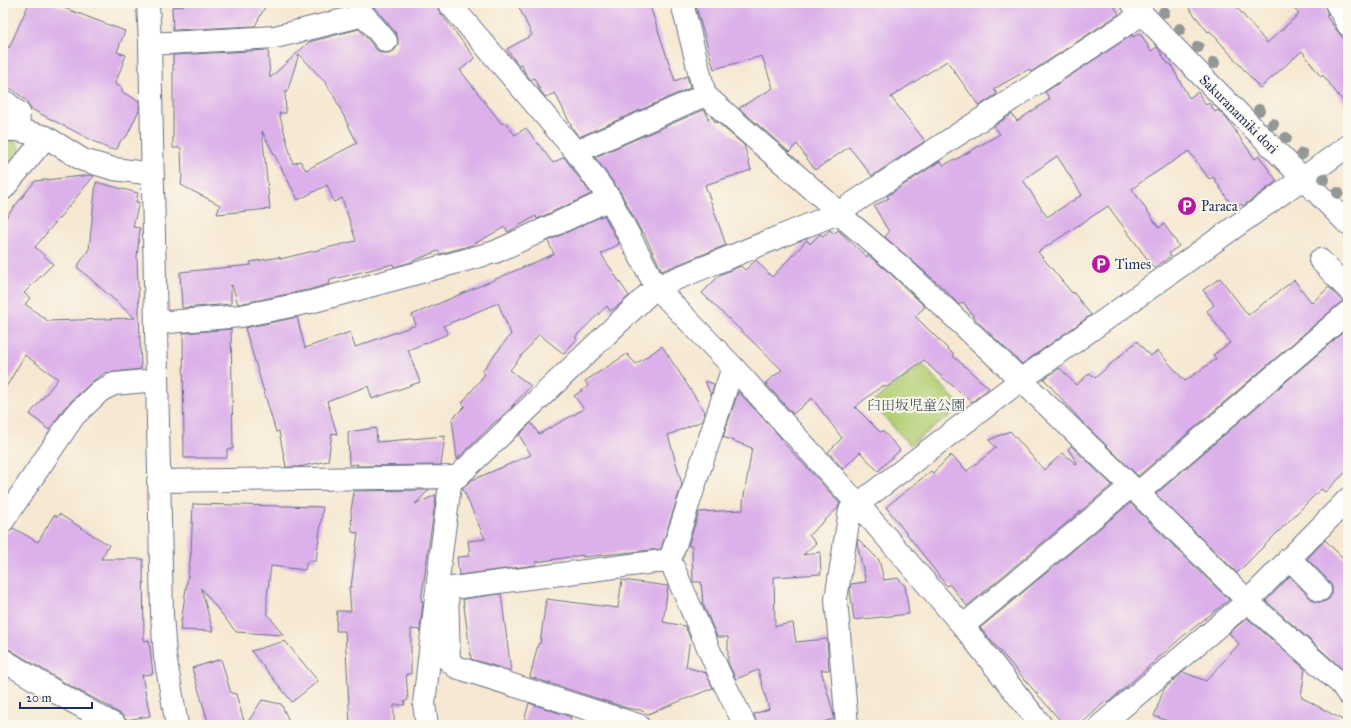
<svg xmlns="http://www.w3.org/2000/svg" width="1351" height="728" font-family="'IM FELL Great Primer','Noto Serif JP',serif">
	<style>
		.green { fill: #b3cf75; stroke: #677f6a }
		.building { fill: #dcb0ea; fill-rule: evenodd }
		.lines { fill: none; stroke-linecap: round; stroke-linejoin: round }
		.minor-casing { stroke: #687087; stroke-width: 24 }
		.minor { stroke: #fff; stroke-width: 22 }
		.tree { fill: #929896 }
		.labels { text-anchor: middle; stroke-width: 4; stroke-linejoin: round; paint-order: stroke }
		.street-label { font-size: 14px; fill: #1b2f5e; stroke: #fbf7ec }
		.poi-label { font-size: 14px; fill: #1b2f5e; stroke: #fbf7ec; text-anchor: start }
		.park-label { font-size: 14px; fill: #415764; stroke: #fbf7ec }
	</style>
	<rect width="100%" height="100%" fill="#fbf7ec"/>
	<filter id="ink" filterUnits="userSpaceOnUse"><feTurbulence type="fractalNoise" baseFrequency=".025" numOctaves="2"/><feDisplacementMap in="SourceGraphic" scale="8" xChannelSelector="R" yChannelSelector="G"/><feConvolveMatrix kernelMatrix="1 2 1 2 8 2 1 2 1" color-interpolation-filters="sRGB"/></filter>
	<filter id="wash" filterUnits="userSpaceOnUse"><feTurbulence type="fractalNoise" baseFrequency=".012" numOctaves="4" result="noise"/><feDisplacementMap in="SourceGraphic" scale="16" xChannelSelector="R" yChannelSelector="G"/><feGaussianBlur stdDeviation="0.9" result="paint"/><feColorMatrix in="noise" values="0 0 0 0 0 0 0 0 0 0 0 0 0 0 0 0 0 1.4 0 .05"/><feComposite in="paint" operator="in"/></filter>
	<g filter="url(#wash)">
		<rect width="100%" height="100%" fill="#f6e8d2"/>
		<path class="green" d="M3,139L16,141L21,152L3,174Z
			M922,364L962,407L910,445L871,403Z"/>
		<g id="blocks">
			<path class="building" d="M29,3H51L125,31L117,52L126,55L115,84L122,88V92L139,101V110L127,136L121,140L117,149H109L31,109L27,104L28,102L3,82V43L9,48Z
				M184,3H267L255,26L173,30L172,7L184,6Z
				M366,3H437L439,11L475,58L460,70L502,124L505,122L515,135L526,128L553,163L564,157L591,194L537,219L536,216L508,232L505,227L472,245L440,254L438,251L408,263L394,267L393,264L330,280L329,284L308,290L239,304H238L232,285H231V304L182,308L180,272L251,265L250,262L280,257V259L356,241L342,198L334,202L327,185L298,200L262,131L270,209L217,214L220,205L181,185L182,176L181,148H173V55L268,50L270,78L309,42L359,29L376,49L381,53H388L394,51L398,45V39L396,33L374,7ZM299,54L326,83L331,92H332L357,143L306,170L300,161L293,164L279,113H286L285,92H287Z
				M517,3H649L675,81L687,76L690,88L579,137L573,129L555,93L546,97L541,92L534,78L531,80L525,73L521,64L518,65L507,49L532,35Z
				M695,3H1112L1119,14L1031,72L1029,69L994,89L997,94L979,106L947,61L891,97L925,141L872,176L849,147L815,170L797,144L789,152L739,108L773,88L762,56L714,69Z
				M1185,3H1233L1267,43L1299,14L1289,3H1324L1328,15L1326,16L1348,45V108L1323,75L1321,77L1302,51L1260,88L1210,31L1208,32Z
				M1140,33L1151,51L1157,47L1168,64L1170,63L1189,98L1198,92L1206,105L1209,103L1215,112L1218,110L1227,119L1255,159L1259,156L1277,181L1243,206L1241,204L1234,209L1213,177L1209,179L1189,151L1144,180L1132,189L1159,228L1164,224L1179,246L1169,253L1171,256L1154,268L1108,206L1038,252L1072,293L1073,292L1091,315L1022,364L977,321L963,302L959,305L944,289L885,237L889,232L874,206L889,198L887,196L940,161L944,165L955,159V160L1000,134L994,126L1012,114L1017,121L1050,99L1045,92L1132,35L1133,37ZM1057,156L1082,195L1047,217L1023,180Z
				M703,110L706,112L708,119L712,117L716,123L717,122L744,145L751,170L705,185L726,245L662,271L643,232L642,233L621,193L595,157Z
				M92,175L94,176L35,247L53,264L24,293L30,298L25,304L48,321L135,318L77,267L89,249L96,182L138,193L136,202H139L133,227L140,228L137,257L141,369L105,373L94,380L65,407L49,430L30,414L58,379L25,355L3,392V221L35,181Z
				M604,215L619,244L601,254L629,296L618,306L610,311L607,306L575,337L577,339L564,354L539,334L510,370L531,386L511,407L515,404L497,421H496L457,459L452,419L465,406L462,403L485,374L482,371L511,334L498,303L443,326L448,334L408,350L420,382L372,399L368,386L327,401L337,434L332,433L328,461L298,467H286L279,431L276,432L245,328L297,317L305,348L350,332L355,347L416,325L412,315L554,254L548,241Z
				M830,230L834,234L838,230L867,257L868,255L891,274L925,307L915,316L954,355L953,356L989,388L972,402L936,372L924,360L887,387L882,386L855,407L880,432L883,431L900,450L878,471L860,452L843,469L828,452L842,438L812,398L793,414L765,383L782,370L702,293L721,274L741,266L745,270L756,260L772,277L807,240L810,244L820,234L823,236Z
				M1220,278L1248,315L1294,280L1312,303L1329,287L1339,298L1344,301L1340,303L1138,476L1082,422L1044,379L1060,368L1076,385L1090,373L1095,378L1137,341L1150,356L1158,351L1185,381L1216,359L1213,355L1230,343L1207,311L1214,305L1203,290Z
				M1348,328V470L1325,492L1321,489L1237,573L1156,494Z
				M231,329L233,449H227V458H184L183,333Z
				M662,346L705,412L702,421L668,435L682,484L661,549L583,557V555L536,562V565L459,575L457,557L470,556L468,541L485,539L462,487L472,480L531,455L519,435L531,423L539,434L584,409L574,396L588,386L585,381L627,354L636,364Z
				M705,381L714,384L711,395Z
				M738,392L740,393L781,438V440L840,503L838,508L809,535L816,543L803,555L820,552L821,574L774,577L775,626L793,623L796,642L827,639L829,670H821L833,712L834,719L812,725H757L754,714L769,709L758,670L736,679L728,663V637H717L703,604L701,582H693L692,546H688L699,512L743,510V502L752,448L723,437Z
				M376,428L377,442L445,436L441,465L357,466L358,464L349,465L348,432Z
				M1010,431L1044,470L1063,453L1076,464L1077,463L1068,449L1071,446L1112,485L967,606L949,584L947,586L886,507L931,471L933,473L951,455L967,471L996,448L989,440Z
				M429,490L415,504L436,495L421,601H423L420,630L411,629V674H406L408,700L404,702L405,705H394V725H350L345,631H336L337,611H351L349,587H351L358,533L352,532L351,511L354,491Z
				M1130,503L1229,600L1182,637L1111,700L1108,703L1106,701L1080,725H1064L980,628Z
				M193,504L323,507L316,561H307L305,570L271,566L267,596V613L283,635L236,632L201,588L213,631L180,630L191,553V554Z
				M59,514L109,545L101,559H143L144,641L149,640L153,674L142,675L150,716L126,720L121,714L112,709V708L65,683L9,649L3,648V533L9,532L13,528L38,542L54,515L57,517Z
				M858,539L879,560L884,580L898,578L905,586L909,614L854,620L850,589L851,584L866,582L857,544Z
				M1325,540L1348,563V674L1266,601L1290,576L1311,599L1316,602H1323L1329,599L1332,593V587L1329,581L1307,559Z
				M622,580L668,586L663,622L685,626L690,638L686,667L706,673L713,688L648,714L640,710L627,708L530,677L538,644H540L546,599L618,608Z
				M501,594L511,671L471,659L463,599Z
				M1247,618L1305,669L1301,697L1348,723V725H1178L1154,716L1164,689L1183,672L1206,681L1239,644L1229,633Z
				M285,641L318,681L292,702L251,651Z
				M221,659L231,693L236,694L245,725H209L192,668Z
				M3,675L8,678L3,687Z
				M262,700L281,704L291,725H246Z
				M529,703L571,717L569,725H523Z"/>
		</g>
	</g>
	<g filter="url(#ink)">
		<use href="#blocks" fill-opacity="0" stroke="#687087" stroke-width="1"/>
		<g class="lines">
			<g class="minor-casing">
				<path id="minor" d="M148,3L150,44L162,614L165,656L177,725
					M449,3L576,152L610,199L656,287L733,367L857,503L963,626L1041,725
					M682,3L705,95L825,200L838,213L899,265L1021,380L1138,493L1256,609L1341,684L1348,694
					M1132,3L1195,69L1348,224
					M1336,3L1348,25
					M150,44L275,37L364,15L386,41
					M3,100L19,113L18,130
					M3,130H18L46,137L83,160L114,169L153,174
					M576,152L705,95
					M3,189L46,137
					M1320,260L1348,289
					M156,323L241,316L311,302L495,252L610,199
					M158,481L457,477L656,287L838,213L1142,14
					M1138,493L1348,312
					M3,521L74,416L100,391L114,384L156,380
					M1289,558L1320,590
					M670,560L733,367
					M447,589L449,661L456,667L638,725
					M437,590L670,560L720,675L745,725
					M963,626L1131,486
					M3,660L59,694L115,725
					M427,725L424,704L441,554L451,477
					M847,725L836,599L850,510L1021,380L1348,146
					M1101,725L1248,601L1348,499"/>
			</g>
			<use href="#minor" class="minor"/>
		</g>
		<g class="tree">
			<circle cx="1164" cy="12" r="6"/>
			<circle cx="1180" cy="29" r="6"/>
			<circle cx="1198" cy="47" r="6"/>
			<circle cx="1214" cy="63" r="6"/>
			<circle cx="1259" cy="110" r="6"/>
			<circle cx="1273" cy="124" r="6"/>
			<circle cx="1286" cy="138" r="6"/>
			<circle cx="1302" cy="154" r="6"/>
			<circle cx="1324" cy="179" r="6"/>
			<circle cx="1338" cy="193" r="6"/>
		</g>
	</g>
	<defs>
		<g id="parking-disc" transform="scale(1)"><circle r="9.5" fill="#b5179e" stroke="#fbf7ec"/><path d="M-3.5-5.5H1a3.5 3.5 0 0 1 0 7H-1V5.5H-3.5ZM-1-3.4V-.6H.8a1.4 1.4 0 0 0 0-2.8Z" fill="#fff"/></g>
	</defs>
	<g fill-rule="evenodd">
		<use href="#parking-disc" x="1187" y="206"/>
		<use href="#parking-disc" x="1101" y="264"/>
	</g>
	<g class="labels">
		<g class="street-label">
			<text transform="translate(1239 114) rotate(45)" y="5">Sakuranamiki dori</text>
		</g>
		<g class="poi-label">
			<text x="1201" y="211">Paraca</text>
			<text x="1115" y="269">Times</text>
		</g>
		<g class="park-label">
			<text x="916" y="410">臼田坂児童公園</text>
		</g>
	</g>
	<rect width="1351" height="728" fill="none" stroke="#fbf7ec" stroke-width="16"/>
	<path d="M20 702v6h72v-6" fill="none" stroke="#1b2f5e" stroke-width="2"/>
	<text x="26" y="702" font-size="12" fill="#1b2f5e" stroke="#fbf7ec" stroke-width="3" paint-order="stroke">20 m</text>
</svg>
